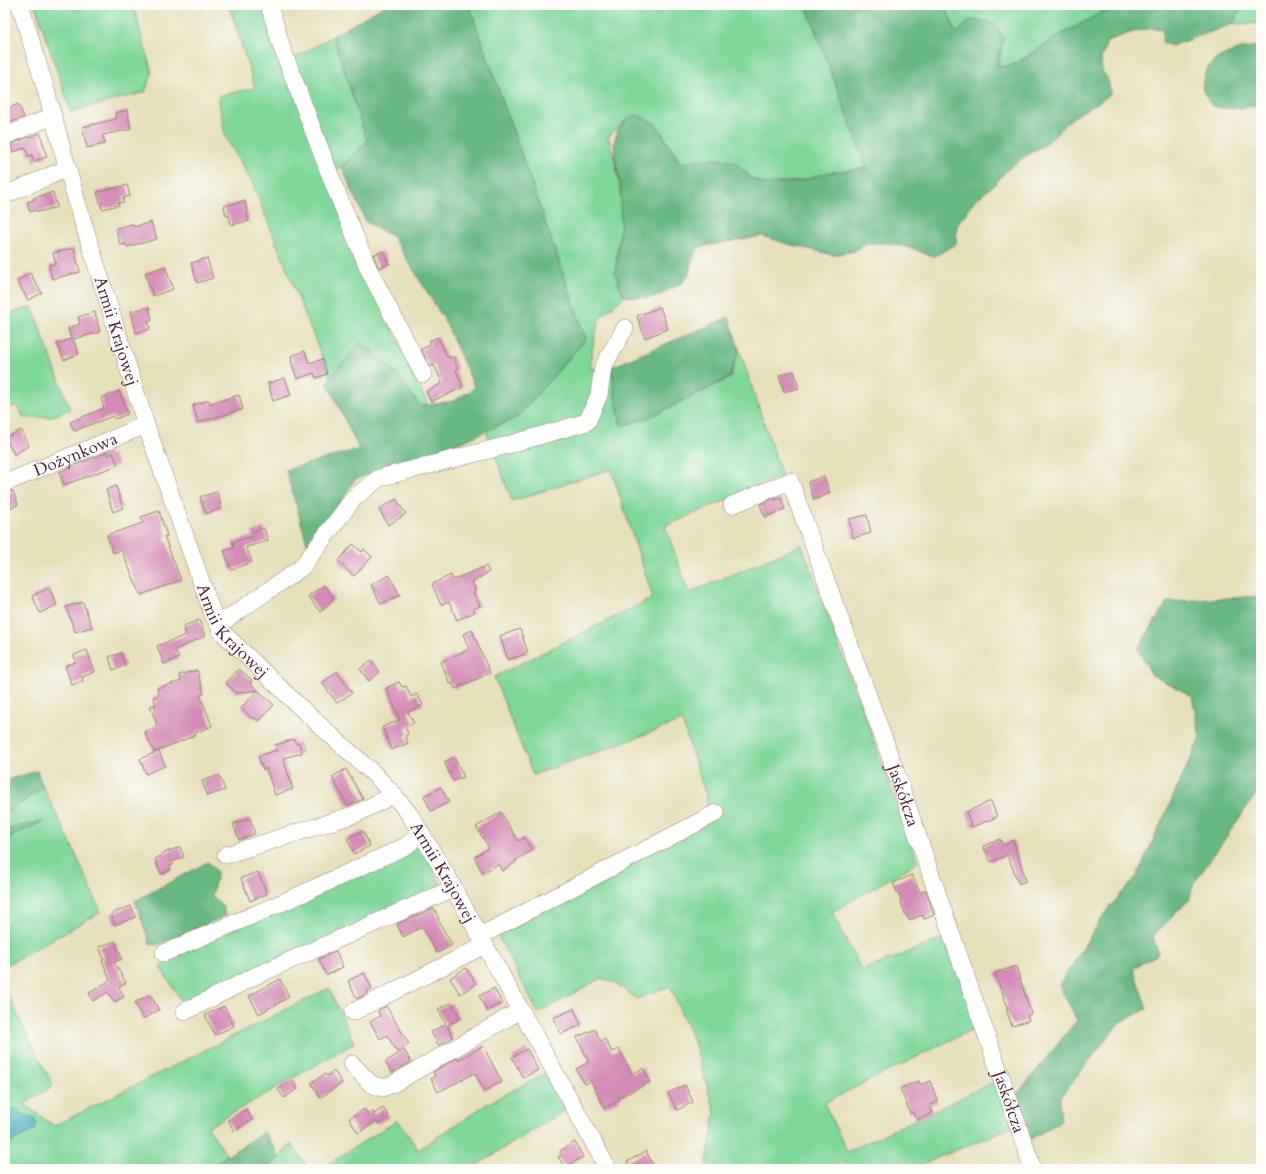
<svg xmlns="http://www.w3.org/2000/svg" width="1266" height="1174" font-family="Cardo,serif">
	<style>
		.green { fill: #7fd79b; stroke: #647b63 }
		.forest { fill: #67b883; stroke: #586c57 }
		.water { fill: #3eadba; stroke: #446672 }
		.building { fill: #d38ab5 }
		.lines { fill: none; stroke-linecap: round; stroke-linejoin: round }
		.minor-casing { stroke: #988073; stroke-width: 18 }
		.minor { stroke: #fff; stroke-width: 17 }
		.labels { text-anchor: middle; stroke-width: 3; stroke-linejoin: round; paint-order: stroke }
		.street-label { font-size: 17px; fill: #4a1f2b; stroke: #fdfcf7 }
	</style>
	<rect width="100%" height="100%" fill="#fdfcf7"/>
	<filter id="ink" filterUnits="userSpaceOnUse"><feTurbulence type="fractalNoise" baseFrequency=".025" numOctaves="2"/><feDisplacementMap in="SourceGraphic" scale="8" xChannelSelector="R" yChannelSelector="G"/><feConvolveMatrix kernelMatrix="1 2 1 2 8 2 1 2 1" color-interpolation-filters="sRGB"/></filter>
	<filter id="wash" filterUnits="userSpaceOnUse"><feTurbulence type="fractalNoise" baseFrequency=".012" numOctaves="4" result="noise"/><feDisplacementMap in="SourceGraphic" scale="16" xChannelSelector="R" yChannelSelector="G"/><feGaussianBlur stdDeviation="0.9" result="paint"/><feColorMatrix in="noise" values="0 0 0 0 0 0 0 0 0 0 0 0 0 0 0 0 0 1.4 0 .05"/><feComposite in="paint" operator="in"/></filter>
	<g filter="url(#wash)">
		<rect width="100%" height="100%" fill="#e6e0bb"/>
		<path class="green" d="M35,5H133L152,73L145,92L71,112Z
			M229,5H264L394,333L428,405L420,406L402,380L361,342L330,377L252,182L225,136L218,96L255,88Z
			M469,5H806L867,168L827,173L800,181L764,184L753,179L734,162L718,159L680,163L656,124L627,119L608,137C617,164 622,192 621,220C621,239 614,260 617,279C619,285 622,291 624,296L599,319L591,355V369L612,367L615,395L621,426L648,418L730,378L739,349L782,476L665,526L689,593L802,545L918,862L832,912L862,971L949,936L977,1027L824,1103L847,1152L996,1081L1015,1126L910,1169H848L845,1162L831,1169H706L715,1113L695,1045L670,986L637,999L614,982L601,978L538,1013L497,934L709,821L707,800L682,721L533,775L494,677L653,598L611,469L512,501L486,431L517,417L586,339Z
			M945,5H1123L1109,8L1010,66L998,67L1003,38L956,34Z
			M1242,5H1261V23L1233,24Z
			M333,36L367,141L335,173L292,60Z
			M32,307L70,409L51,417L24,418L17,406L5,408V314Z
			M43,787L72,846L101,912L5,966V840L41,822L15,827L5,832V815Z
			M419,842L442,887L185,1006L160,967L174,957Z
			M329,988L354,1043L208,1127L227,1156L207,1169H5V1140L8,1143L34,1130C37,1126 37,1121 34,1117L25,1116L22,1112L13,1109L5,1113V990L53,1086L24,1104L54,1126Z
			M548,1072L566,1110L470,1169H320L398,1120L418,1150L487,1104Z
			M291,1144L310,1169H265L279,1158Z"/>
		<path class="forest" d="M386,5H469L586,339L517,417L448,448L355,479L310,553L286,470L359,449L327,382L361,341L402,380L420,406L454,401L475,388L444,319L393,237L366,222L342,167L367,141L333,36Z
			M806,5H945L956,33L970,20L988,22L996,25L1003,38C1002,48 998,56 998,67L1010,66L1026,58L1051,40L1084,22L1109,8L1122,5H1242L1233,24L1171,46L1162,42L1163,29C1145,26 1124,35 1107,41L1101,60L1102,71L1107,78L1111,93L1102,100L1069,120L1047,143L1024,157L1007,170L994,185L974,201L957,226L956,244L933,257L912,248L886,243H873L865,245L854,251L833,255L792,245L762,236L699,247L691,262L689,273L683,282L660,295L647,298L624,296L615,273L621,221L620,207L621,187L615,159L614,143L618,130L627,119L637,115L656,124L680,163L702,159H718L734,162L753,179L765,184L786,183L800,181L827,173L867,168Z
			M1261,45V105L1233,109L1212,106C1209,101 1205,95 1203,90C1202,86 1203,81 1204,77C1209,54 1241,49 1261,45Z
			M729,317L739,349L730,377L648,418L621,426L615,395L612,367Z
			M1261,596V787L1194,883L1189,900L1153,936L1158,954L1133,968L1147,1009L1119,1023L1062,1095L1059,1104L1061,1121L1027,1141L1012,1101L1077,1020L1059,985L1107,910L1136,878L1200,738L1192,696L1152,675L1138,649L1167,602Z
			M37,771L43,787L5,815V782L13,778Z
			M43,821L5,840V832L15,827Z
			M208,862L217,872L212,896L223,906L225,916L157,945L150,944L135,901Z
			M264,1132L274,1147L279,1158L265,1169H207Z"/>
		<path class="water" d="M13,1109H17L25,1116L34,1117C37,1121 37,1126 35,1130L8,1143L5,1140V1113Z"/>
		<g id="blocks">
			<path class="building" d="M18,104L24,117L7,124L5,119V110Z
				M127,110L131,129L103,135L105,144L87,148L82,127L116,119L115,113Z
				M40,133L47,157L34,161L32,155L28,156L26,148L13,152L11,144Z
				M127,185L130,196L123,198L124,202L118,203L119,205L102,209L97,192Z
				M53,192L57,207L38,212L37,210L30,212L27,202L34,200V198Z
				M245,201L249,221L231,225L229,215L226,216L224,206Z
				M151,222L157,239L127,247L126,244L120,245L116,228L133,224L134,227Z
				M74,248L80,272L52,279L49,265L56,264L53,253Z
				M383,251L389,264L379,268L373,255Z
				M207,258L213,278L197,283L191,263Z
				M165,266L173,289L153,296L145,273Z
				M30,273L42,293L28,300L17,281Z
				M149,307L152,320L148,322L150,329L136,333L131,311Z
				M660,307L668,329L645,338L637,316Z
				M95,312L100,332L73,339L79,354L64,360L57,344L71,339L68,328L80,324L78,317Z
				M438,337L447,357L449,356L450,358L453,356L458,369L456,370L463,387L445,396V395L431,402L426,392L442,383L434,365L430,367L421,349L430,345L429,341Z
				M305,351L309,363L323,359L327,374L316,378L314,373L297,379L291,361L292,360L291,356Z
				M794,371L799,388L784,392L779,375Z
				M285,378L291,395L273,401L268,383Z
				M119,391L128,414L115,419L113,416L74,431L70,422L104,408L101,398Z
				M239,395L243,409L198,423L193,405L209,400L210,404Z
				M21,430L29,446L14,454L5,438Z
				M107,452L109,455L113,453L118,465L64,485L59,472Z
				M824,476L830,493L814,500L808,482Z
				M116,486L123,508L113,512L106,490Z
				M13,491L18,505L5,510V493Z
				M217,492L222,508L206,514L200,497Z
				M775,498L776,500L781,498L785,509L765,517L760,504Z
				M396,499L406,514L388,525L379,509Z
				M159,511L167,536H164L181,580L141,595L121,550L113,553L107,535L143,523L141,517Z
				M867,515L871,533L853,538L849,519Z
				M264,528L268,541L246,547L252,562L231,570L224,551L234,548L232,542L253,536L252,532Z
				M353,544L362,552L364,549L372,557L354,576L338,561Z
				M486,566L489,572L472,582L475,588L474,594L480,606L473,609L475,612L457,620L449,602L441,605L432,584L451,575L453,580Z
				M389,575L400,595L381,604L371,585Z
				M324,585L334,599L320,612L308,596Z
				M49,588L57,605L40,613L32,596Z
				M83,602L92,627L75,632L66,607Z
				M199,620L205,636L175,650L179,658L164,664L157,646L186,635L183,626Z
				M520,629L528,653L508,660L500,636Z
				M472,630L490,673L455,689L452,683L450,684L441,662L469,649L463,634Z
				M87,650L95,672L82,677L83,681L72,685L65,666L76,662L74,655Z
				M121,653L125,666L113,670L109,657Z
				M371,660L380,672L369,681L360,669Z
				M239,669L252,680L250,683L274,705L259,721L254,717L253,719L241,708L258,690L236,693L226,683Z
				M197,670L204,694L200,695L212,726L195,733L196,735L154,752L145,732L157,725L150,706L156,705L153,697L159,695L157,688L181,681L179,675Z
				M337,672L352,693L337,703L322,683Z
				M399,682L402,687L406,686L411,697L417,694L423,705L408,712L414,723L405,727L408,734L405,736L408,743L392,750L382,727L400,720L386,688Z
				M294,739L296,744L299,743L302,753L283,758L293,789L275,795L266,768L263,770L258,756L277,750L275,745Z
				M159,751L165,766L146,774L140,759Z
				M454,757L464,777L453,781L444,762Z
				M346,769L363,799L348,806L332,777Z
				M219,775L225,790L207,796L202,781Z
				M441,787L449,802L431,811L424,796Z
				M991,801L997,817L972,827L966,812Z
				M501,812L518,841L524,837L532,850L515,861L516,862L502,871L498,864L483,873L474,857L489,848L476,827Z
				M250,818L255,834L239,840L233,824Z
				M363,831L370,846L354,854L347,838Z
				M1000,839L1003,845L1013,840L1026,881L1019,884L1007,855L991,862L983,846Z
				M180,847L184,857L172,862L173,865L170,866L171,870L161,874L155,859L161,856V854Z
				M258,872L267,894L250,901L241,878Z
				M912,875L920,892L926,890L934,915L924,919L923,915L909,920L907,916H906L900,900L901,899L893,883Z
				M131,906L136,917L115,925L111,914Z
				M434,908L439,919L438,920L452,945L437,953L422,927L403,937L397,924Z
				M115,941L122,959L114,962L126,983L119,987L124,997L114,1002L108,992L93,1001L89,993L110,980L102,960L104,959L99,947Z
				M336,951L343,967L326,975L319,959Z
				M1016,966L1031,1014L1027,1015L1029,1020L1012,1026L1006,1009L1008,1008L995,973Z
				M466,968L476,984L460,994L450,978Z
				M364,973L372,989L367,991L368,993L357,999L348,981Z
				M280,979L289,997L259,1014L249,996Z
				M494,988L502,1003L487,1011L479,996Z
				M150,994L159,1010L143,1019L135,1003Z
				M451,1003L460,1018L447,1026L453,1037L439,1046L431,1032L446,1024L438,1009Z
				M224,1006L234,1026L215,1035L205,1015Z
				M386,1006L409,1044L397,1052L387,1035L380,1039L370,1022L380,1016L378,1011Z
				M574,1009L581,1025L561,1034L553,1018Z
				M595,1029L600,1041L605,1039L612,1052L619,1049L632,1074L643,1068L650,1082L618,1098L620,1100L604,1108L591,1081L585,1084L576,1069L589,1062L577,1037Z
				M483,1046L502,1082L484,1091L475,1073L438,1092L431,1079L435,1076L433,1072L457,1058L458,1060Z
				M527,1049L538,1070L523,1078L512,1057Z
				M404,1050L411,1062L392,1073L385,1062Z
				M334,1071L342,1083L320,1098L311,1083L325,1074L327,1076Z
				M293,1080L298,1089L284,1098L278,1089Z
				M919,1081L920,1085L930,1081L938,1102L930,1105L933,1113L916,1120L913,1112L910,1113L900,1088Z
				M685,1085L693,1102L677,1110L668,1093Z
				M383,1108L389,1117L378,1124L376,1121L358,1133L349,1119L364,1109L368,1114L372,1111L374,1114Z
				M246,1109L252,1120L234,1131L228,1120Z
				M575,1142L583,1157L565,1167L558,1157L562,1155L560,1151Z
				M646,1151L655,1169H631L627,1162Z"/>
		</g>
	</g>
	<g filter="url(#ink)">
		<use href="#blocks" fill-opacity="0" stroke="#988073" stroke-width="1"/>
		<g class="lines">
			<g class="minor-casing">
				<g id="minor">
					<path id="s1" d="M20,5L45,87L78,206L146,425L212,612L222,632L303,710L375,775L393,794L410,815L448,878L608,1169"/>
					<path d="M269,5L282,48L335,188L369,270L423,374"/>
					<path d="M5,136L53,116"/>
					<path d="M5,195L68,168"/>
					<path id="s2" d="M5,483L146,425"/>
					<path id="s3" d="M732,505L790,481L899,781L943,910L1033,1169"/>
					<path d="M215,619H227L301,568L354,498L379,478L508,445L587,422L599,395L603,367L625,328"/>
					<path d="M226,855L356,814L385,799L390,791"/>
					<path d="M480,936L716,813"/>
					<path d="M164,953L293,898L406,846L421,833"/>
					<path d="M184,1012L255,976L454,888"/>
					<path d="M353,1012L485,945"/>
					<path d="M352,1064L371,1084L382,1088L393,1084L521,1010"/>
				</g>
			</g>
			<use href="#minor" class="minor"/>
		</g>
	</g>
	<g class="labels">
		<g class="street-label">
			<text dy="6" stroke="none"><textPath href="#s1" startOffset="340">Armii Krajowej</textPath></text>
			<text dy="6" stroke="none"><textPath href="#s2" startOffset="76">Dożynkowa</textPath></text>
			<text dy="6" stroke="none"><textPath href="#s1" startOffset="664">Armii Krajowej</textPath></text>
			<text dy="6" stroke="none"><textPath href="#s3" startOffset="397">Jaskółcza</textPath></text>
			<text dy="6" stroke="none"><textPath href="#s1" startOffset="988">Armii Krajowej</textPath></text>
			<text dy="6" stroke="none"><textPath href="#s3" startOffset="721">Jaskółcza</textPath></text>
		</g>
	</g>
	<rect width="1266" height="1174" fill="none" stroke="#fdfcf7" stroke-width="20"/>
</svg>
